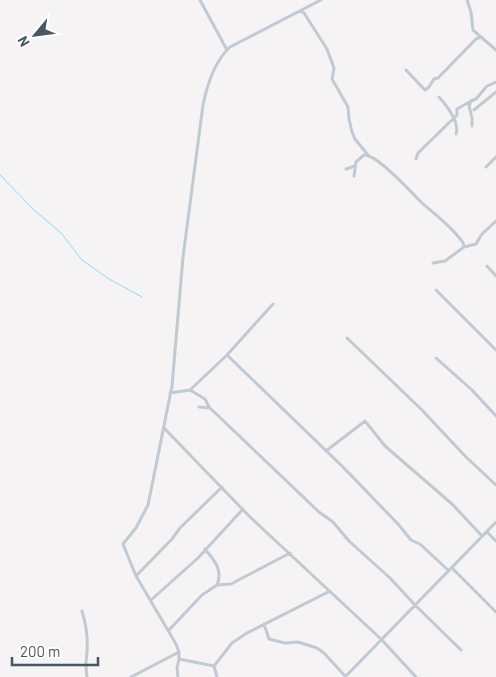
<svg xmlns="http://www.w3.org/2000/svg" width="496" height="677" font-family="Barlow,sans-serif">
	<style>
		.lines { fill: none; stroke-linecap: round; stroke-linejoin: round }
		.stream { stroke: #90daee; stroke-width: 1 }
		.street { stroke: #c1cad2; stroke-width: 3 }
	</style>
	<rect width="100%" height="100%" fill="#f5f3f3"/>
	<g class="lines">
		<path class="stream" d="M0,175L34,210L61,233L82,260L109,279L142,297"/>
		<path class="street" d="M200,0L227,50
			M467,0L471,12L473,30L481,37
			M300,11L304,13L327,49L334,68L332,79L348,107L349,119L352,132L355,139L368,155
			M406,70L425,90L429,87L434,79L438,78L476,39L481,37L496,50
			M439,97C447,106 460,122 456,134
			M474,110L496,92
			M472,126V118L469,106L471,101L476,99L487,86L496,82
			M416,159L418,153L457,115V109L471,101
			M486,167L496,157
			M346,169L355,166
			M354,176L356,162L364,155C377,154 411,192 421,202C434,214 450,225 461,240C464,243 463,243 464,247
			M433,263L445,261L464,247L476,244L482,234L496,221
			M487,266L496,276
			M436,290L496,350
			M347,338L421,409L466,457L496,485
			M227,355L343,467L398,524L411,540L420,544L449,571
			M436,358L472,390L496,416
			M190,390L205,399L209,407
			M170,393L190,390L227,355L273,304
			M199,407L210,408L319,512L333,522L349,541L390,578L415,605L461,650
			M164,428L250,517L381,639L416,677
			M326,451L365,421L385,446L452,504L482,536
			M487,532L496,541
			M205,549C215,561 223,570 217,585
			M452,568L496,612
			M136,576L172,539L180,528L222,487
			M151,600L198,558L243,509
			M82,611C86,624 88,639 87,652C86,664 85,665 87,677
			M264,624L269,639L285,643L298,642L317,648L324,653L345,676
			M169,630L202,595L217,585L231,584L290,553
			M214,666L232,643L247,633L330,591
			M131,677L179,652
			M178,677L177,668L179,659
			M217,677L214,666L179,659V652L176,644L136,576L123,544L136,528L148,505L172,386L183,257L203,105C207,85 214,62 230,47L321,0
			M345,677L496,522"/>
	</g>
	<g transform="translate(35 35) rotate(241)" stroke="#ffffff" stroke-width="4" paint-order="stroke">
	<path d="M0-4L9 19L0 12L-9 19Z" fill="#4a5661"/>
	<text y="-8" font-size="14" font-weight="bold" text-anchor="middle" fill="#4a5661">N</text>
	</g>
	<path d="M12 657v8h86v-8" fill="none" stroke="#4a5661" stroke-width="2.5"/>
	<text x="20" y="657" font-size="15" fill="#4a5661" stroke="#ffffff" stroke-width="4" paint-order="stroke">200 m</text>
</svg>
